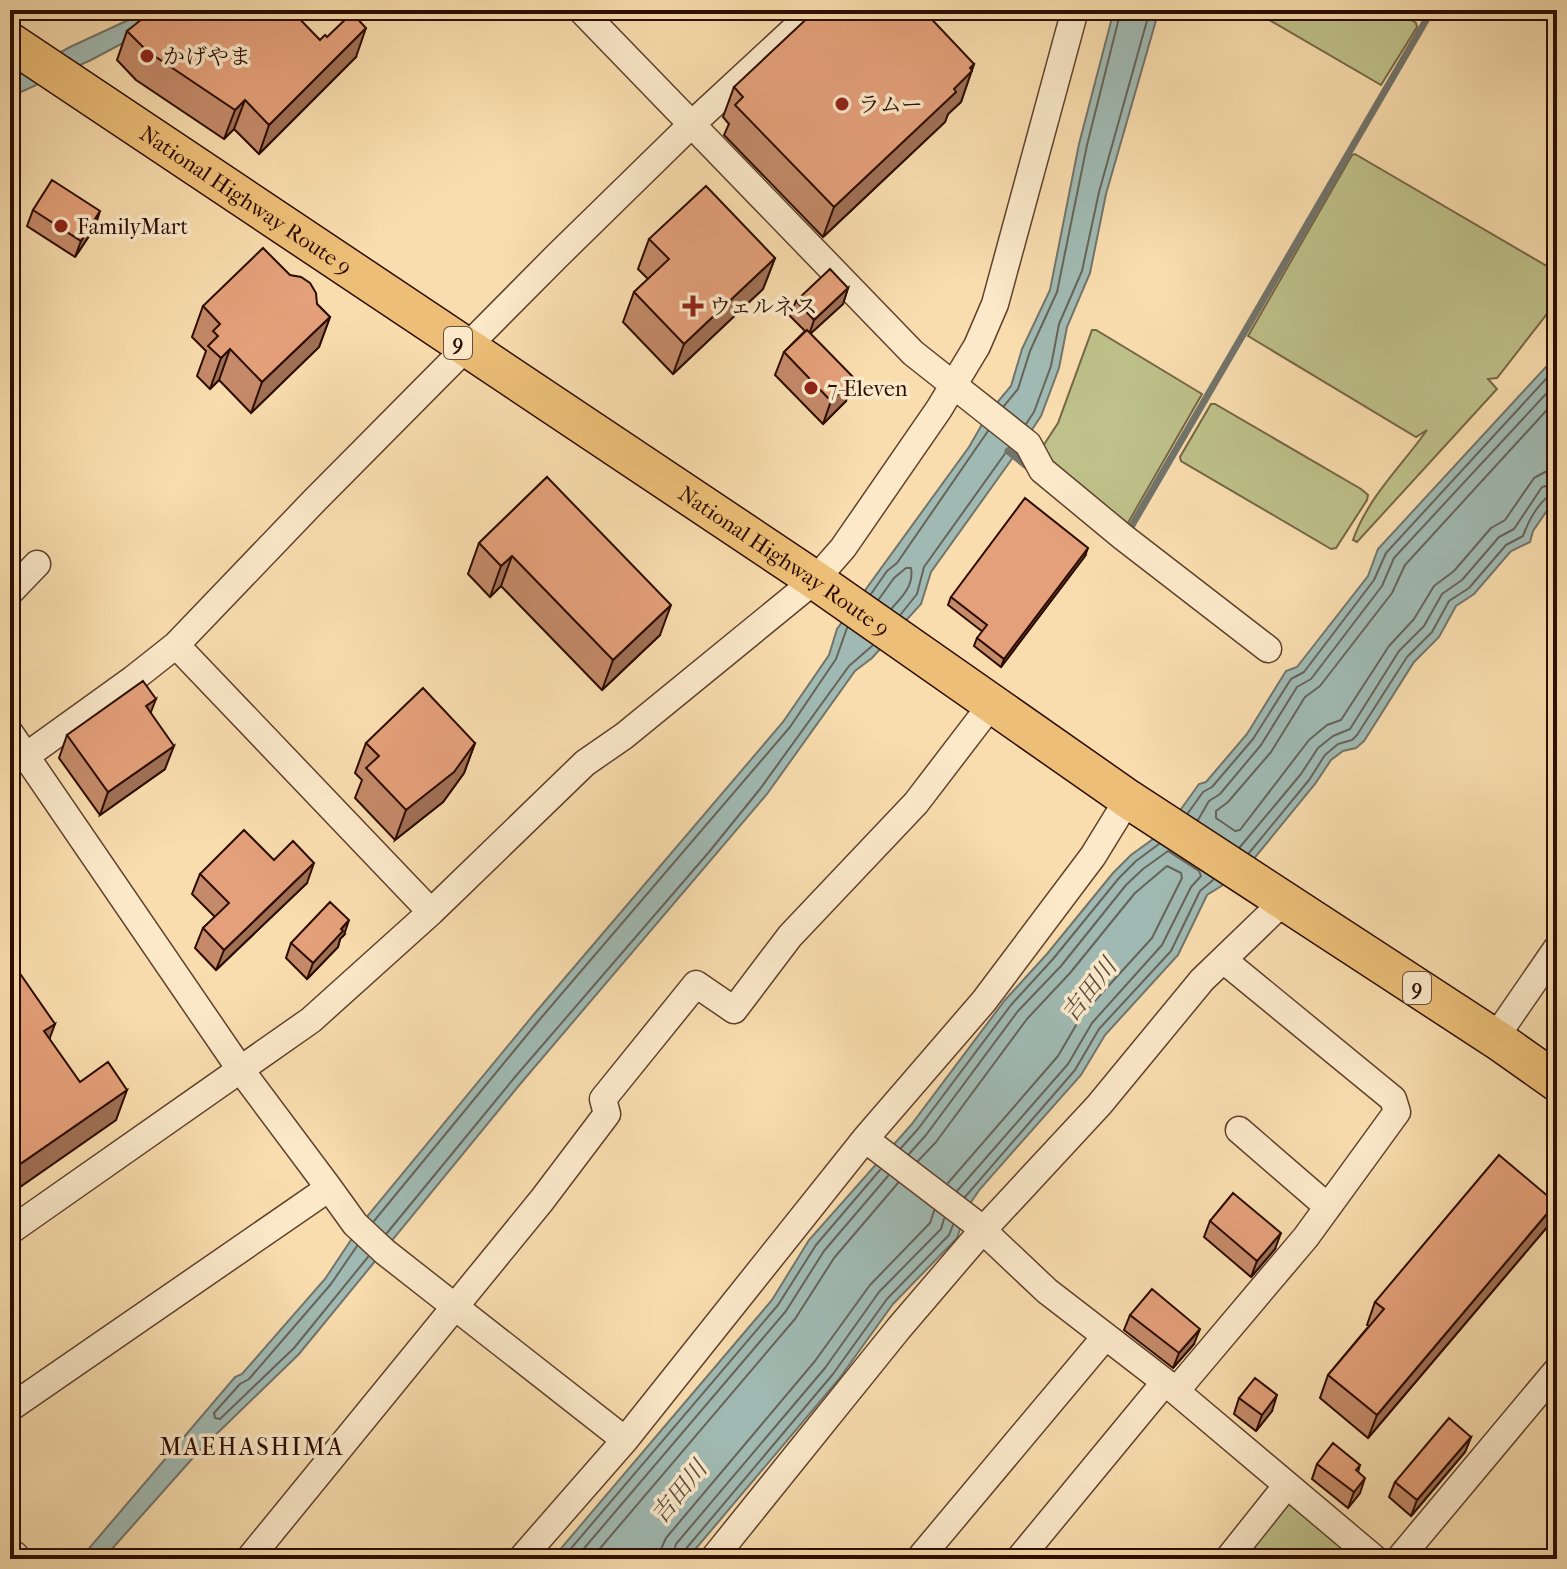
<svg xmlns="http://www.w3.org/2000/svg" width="1567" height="1569" font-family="'IM FELL French Canon','Noto Serif JP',serif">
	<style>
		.green { fill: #bec18a; stroke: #756645; stroke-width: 2 }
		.water { fill: #a0bab3; stroke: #72746b; stroke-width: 2 }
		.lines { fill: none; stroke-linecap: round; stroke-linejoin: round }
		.shore { stroke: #66635a; stroke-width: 2 }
		.stream { stroke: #72746b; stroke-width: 7 }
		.minor-casing { stroke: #5f402c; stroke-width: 29 }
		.highway-casing { stroke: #2c0c00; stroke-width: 41 }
		.minor { stroke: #fbe9ca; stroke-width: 26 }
		.highway { stroke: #ecbe77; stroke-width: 38 }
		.wall { fill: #c48a69; stroke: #2c0c00; stroke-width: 2 }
		.shaded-wall { fill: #a07055; stroke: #2c0c00; stroke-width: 2 }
		.building { fill: #e4a07a; stroke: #2c0c00; stroke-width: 2 }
		.poi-dot { fill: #8f2418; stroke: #fbe9ca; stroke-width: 3 }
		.labels { text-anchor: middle; stroke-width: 7; stroke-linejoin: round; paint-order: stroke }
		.shield { fill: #fbe9ca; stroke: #6a4e3d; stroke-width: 2 }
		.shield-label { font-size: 20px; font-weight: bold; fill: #2c0c00 }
		.poi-label { font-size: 22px; fill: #2c0c00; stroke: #fbe9ca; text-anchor: start }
		.street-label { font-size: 22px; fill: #2c0c00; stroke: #fbe9ca }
		.water-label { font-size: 24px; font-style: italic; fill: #55493f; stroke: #fbe9ca }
		.neighbourhood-label { font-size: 24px; letter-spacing: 2px; fill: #2c0c00; stroke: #fbe9ca }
	</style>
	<rect width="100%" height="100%" fill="#f9ddae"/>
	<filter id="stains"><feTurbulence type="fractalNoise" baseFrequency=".0025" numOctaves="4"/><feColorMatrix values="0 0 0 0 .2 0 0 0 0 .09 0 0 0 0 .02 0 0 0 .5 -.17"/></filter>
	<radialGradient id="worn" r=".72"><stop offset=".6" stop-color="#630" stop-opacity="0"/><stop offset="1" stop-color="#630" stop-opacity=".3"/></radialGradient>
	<path class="green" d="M1252,10H1394L1416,23L1417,27L1381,85Z
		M1355,154L1557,272V301L1497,378L1488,379L1497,389L1357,542L1353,540C1368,497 1401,467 1427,430L1416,437L1248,336L1352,155Z
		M1092,330H1096L1202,394L1125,528L1051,467L1043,446L1058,423Z
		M1211,404H1215L1361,489L1368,495L1367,500L1336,548L1331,549L1181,461L1180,457Z
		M1280,1501L1299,1503L1365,1559H1235Z"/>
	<path class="water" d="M150,10H185L91,60L10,97V82L15,77L70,47Z
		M1114,10H1159L1106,194L1090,273L1067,327L1059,368L1041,416L1025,440L990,411L1011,386L1022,349L1050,290L1079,144Z
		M1557,355V496L1533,531L1530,542L1511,551L1474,594L1456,606L1439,637L1414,662L1364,741L1356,748L1343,751L1331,760L1315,784L1252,861L1171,823L1199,784L1206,782L1247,734L1286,671L1297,667L1368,576L1378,549Z
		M988,414L1024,442L931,572L921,604L872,658L855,671L767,794L521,1083L299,1354L199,1451L103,1559H80L235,1377L242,1374L325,1279L365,1219L535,1013L783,722L829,655L837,629L969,447Z
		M1167,829L1239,875L1207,895L1178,955L1105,1035L1081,1075L980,1189L967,1208L957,1238L893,1304L839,1379L687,1559H552L772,1300L809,1240L911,1125L1005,1000L1047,954L1113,873L1131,855Z"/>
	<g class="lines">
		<path class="shore" d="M1557,399L1405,565L1392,593L1320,686L1305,697L1271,752L1228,802L1216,811V818L1235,831L1240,830L1309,740L1327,725L1341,720L1389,646L1414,619L1434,586L1454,571L1491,528L1505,520L1534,478L1545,472L1557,470
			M1004,406L1018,389L1030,351L1057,292L1087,145L1121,10
			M1026,424L1034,412L1051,366L1059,324L1082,271L1099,192L1150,10
			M871,594L887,571L897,563L988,431
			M879,599L894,578L906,568H911C914,585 903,596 892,608
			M901,614L917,594L924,567L1009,448
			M1188,813L1203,792L1212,787L1253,739L1291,679L1304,672L1374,580L1386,553L1557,367
			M1198,820L1209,801L1220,794L1261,745L1297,687L1311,679L1382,586L1394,558L1557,382
			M1240,847L1301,774L1318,748L1333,736L1350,729L1399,651L1424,626L1442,594L1462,580L1499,537L1514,529L1542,487L1557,483
			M1249,853L1309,780L1325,755L1338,744L1352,740L1357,735L1407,657L1432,632L1449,601L1469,588L1506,545L1523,536C1528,522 1541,495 1557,493
			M901,1148L918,1129L1011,1005L1053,959L1119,878L1136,861L1159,844
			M909,1154L926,1135L1018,1011L1061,966L1126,885L1143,869L1168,851L1199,871L1201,876L1191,887L1162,945L1092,1023L1068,1064L957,1191
			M918,1161L936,1142L1027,1019L1070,973L1135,893L1167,866L1181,873L1182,878L1152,938L1082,1015L1058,1056L948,1183
			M965,1197L1075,1070L1099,1029L1171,951L1200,891L1213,880
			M374,1221L541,1018L790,727L836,659L847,628
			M387,1233L515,1077L709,852L760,789L849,666L872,646
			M357,1246L331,1284L249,1379L240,1384L214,1413L215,1418L220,1419L294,1348L368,1257
			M562,1559L778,1305L816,1245L880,1170
			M575,1559L786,1311L824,1251L888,1176
			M591,1559L795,1319L834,1258L898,1183
			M660,1559L661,1549L666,1538L815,1361L870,1285L930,1223L934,1211
			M672,1559L676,1544L825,1368L879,1292L941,1229L944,1219
			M682,1559L684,1551L833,1374L887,1299L949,1235L953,1225"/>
		<path class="stream" d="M1008,451L1029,468
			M1128,532L1432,10"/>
		<g class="minor-casing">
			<path id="minor" d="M581,10L913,353L1028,444L1042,470L1123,537L1268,649
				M10,592L37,564
				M176,645L431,912
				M10,733L240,1069L329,1188L10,1408
				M10,763L26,756L133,679L176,645L315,500L556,257L692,124L815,10
				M1495,1038L1557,948
				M1239,1130L1328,1207
				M865,1139L975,1223L1047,1291L1165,1382L1375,1559
				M329,1188L355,1224L385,1252L625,1440
				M10,1231L311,1020L431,912L585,763L624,736L815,580L843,548L939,409L977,346L995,304L1075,10
				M1176,1391L1306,1237L1397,1112L1393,1099L1232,967
				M12,1559L15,1555
				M249,1559L542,1200L607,1114L603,1099L696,984L734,1010L790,936L916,803L991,705
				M521,1559L625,1440L865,1139L984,1001L1093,856L1128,799
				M713,1559L899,1328L982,1231L1099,1105L1202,980L1284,901
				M919,1559L1105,1337
				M1019,1559L1165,1382
				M1228,1559L1287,1485
				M1399,1559L1557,1370"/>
		</g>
		<g class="highway-casing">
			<g id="highway">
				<path id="s1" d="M10,42L815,580L1128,799L1499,1041L1557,1082"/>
			</g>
		</g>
		<use href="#minor" class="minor"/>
		<use href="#highway" class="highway"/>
	</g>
	<path class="wall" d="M154,13L202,19L277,17L320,40L356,57L259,154L234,129L224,139L136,80L117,60L127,31Z
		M974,64L961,102L948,114L945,122L823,237L724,135L729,124L723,117L734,87Z
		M33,210L95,227L75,257L27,226Z
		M649,239L775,258L763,289L673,374L623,322L634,292L648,279L638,269Z
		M848,288L843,304L810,334L846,401L823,424L775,375L784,352L805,331L790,316L796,301Z
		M317,304L330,317L319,347L251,413L219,380L210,389L197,376L206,351L192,337L203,306Z
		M547,477L660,635L602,690L501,586L490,597L468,574L479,543Z
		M1085,556L1001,667L974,646L977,638L983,632L948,605L951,597Z
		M151,713L165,769L100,815L59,758L67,735Z
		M366,743H475L464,773L443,802L395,840L355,798L362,780L355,773Z
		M274,860L307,883L216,970L195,948L203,928L215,917L192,894L200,874Z
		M344,935L340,939L338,947L307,979L286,958L291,943Z
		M1556,1203L1548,1226L1368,1438L1320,1398L1328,1375L1369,1326L1367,1325L1375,1302Z
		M1210,1221L1275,1249L1251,1277L1204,1237Z
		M1130,1315L1194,1344L1173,1368L1124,1330Z
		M1239,1398L1272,1411L1256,1431L1234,1414Z
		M1471,1437L1465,1452L1411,1516L1389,1497L1395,1482Z
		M1317,1464L1360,1465L1358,1472L1360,1493L1348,1508L1312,1479Z"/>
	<path class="shaded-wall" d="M366,28L356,57L259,154L269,125Z
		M974,64L961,102L948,114L945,122L823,237L834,207L954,89Z
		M245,100L234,129L224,139L235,110Z
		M100,211L95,227L75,257L81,241Z
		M775,258L763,289L673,374L684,344Z
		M848,288L843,304L809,335L814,320Z
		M330,317L319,347L251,413L262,382Z
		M230,349L219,380L210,389L221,358Z
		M854,378L846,401L823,424L831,401Z
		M1088,548L1085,556L1001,667L1004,659Z
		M512,556L501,586L490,597L501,566Z
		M671,605L660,635L602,690L613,660Z
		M156,699L147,722L146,706Z
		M475,743L464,773L443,802L395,840L406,810Z
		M174,746L165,769L100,815L108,792Z
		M314,863L307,883L216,970L224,950Z
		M349,920L344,935L340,939L338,947L307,979L313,963Z
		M55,1024L44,1054V1031Z
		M127,1090L116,1120L10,1194V1171Z
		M1556,1203L1548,1226L1368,1438L1377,1415Z
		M1281,1233L1275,1249L1251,1277L1257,1261Z
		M1200,1329L1194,1344L1173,1368L1179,1353Z
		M1277,1395L1272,1411L1256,1431L1262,1415Z
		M1471,1437L1465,1452L1411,1516L1417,1500Z
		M1365,1478L1360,1493L1348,1508L1354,1492Z"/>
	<path class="building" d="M157,10H193L202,19L211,10H271L277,17L284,10H291L320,40L325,35L327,37L352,13L366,28L269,125L245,100L235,110L147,51L127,31L152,11L154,13Z
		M816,10H923L974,64L970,68L972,71L954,89L956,92L834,207L735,105L743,97L734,87Z
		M52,180L100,211L81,241L33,210Z
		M706,186L775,258L684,344L634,292L669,259L649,239Z
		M263,248L290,275L301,277L310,283L316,293L317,304L330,317L262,382L230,349L221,358L208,346L218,336L213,331L220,324L203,306Z
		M830,269L848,288L814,320L796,301Z
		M807,330L854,378L831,401L784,352Z
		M547,477L671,605L613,660L512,556L501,566L479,543Z
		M1025,498L1088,548L1004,659L977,638L987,625L951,597Z
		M143,681L156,699L146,706L174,746L108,792L67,735Z
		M423,688L475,743L454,772L406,810L366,768L379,756L366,743Z
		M244,830L274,860L293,841L314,863L224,950L203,928L229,903L200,874Z
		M330,902L349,920L341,929L343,931L313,963L291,943Z
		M21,975L55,1024L44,1031L80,1082L108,1062L127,1090L10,1171V980L11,982Z
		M1499,1155L1556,1203L1377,1415L1328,1375L1384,1309L1375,1302Z
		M1233,1193L1281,1233L1257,1261L1210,1221Z
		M1152,1289L1200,1329L1179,1353L1130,1315Z
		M1255,1378L1277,1395L1262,1415L1239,1398Z
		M1449,1418L1471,1437L1417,1500L1395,1482Z
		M1333,1443L1360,1465L1356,1470L1365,1478L1354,1492L1317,1464Z"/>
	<g class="poi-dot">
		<circle cx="147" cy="56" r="8"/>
		<circle cx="842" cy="104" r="8"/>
		<circle cx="61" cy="226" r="8"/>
		<path d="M689 294h8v8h8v8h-8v8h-8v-8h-8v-8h8z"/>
		<circle cx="811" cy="388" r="8"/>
	</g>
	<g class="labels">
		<g class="shield">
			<rect x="444" y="327" width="28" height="32" rx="6"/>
			<rect x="1403" y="972" width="28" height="32" rx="6"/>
		</g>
		<g class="shield-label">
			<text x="458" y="350">9</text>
			<text x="1417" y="995">9</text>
		</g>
		<g class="poi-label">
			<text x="163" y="64">かげやま</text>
			<text x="858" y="112">ラムー</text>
			<text x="77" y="234">FamilyMart</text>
			<text x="709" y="314">ウェルネス</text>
			<text x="827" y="396">7-Eleven</text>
		</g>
		<g class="street-label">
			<text dy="8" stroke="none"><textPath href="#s1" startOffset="284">National Highway Route 9</textPath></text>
			<text dy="8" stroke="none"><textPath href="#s1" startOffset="932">National Highway Route 9</textPath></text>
		</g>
		<g class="water-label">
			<text transform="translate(1089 990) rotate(-52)" y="8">吉田川</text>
			<text transform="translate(679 1492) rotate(-51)" y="8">吉田川</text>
		</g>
		<g class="neighbourhood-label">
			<text x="252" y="1455">MAEHASHIMA</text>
		</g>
	</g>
	<rect width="1567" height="1569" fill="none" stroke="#f9ddae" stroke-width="40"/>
	<rect x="12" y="12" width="1543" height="1545" fill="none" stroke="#2c0c00" stroke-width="4"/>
	<rect x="20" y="20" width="1527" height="1529" fill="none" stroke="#2c0c00" stroke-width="2"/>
	<rect width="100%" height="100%" filter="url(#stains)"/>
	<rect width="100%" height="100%" fill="url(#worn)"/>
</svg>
